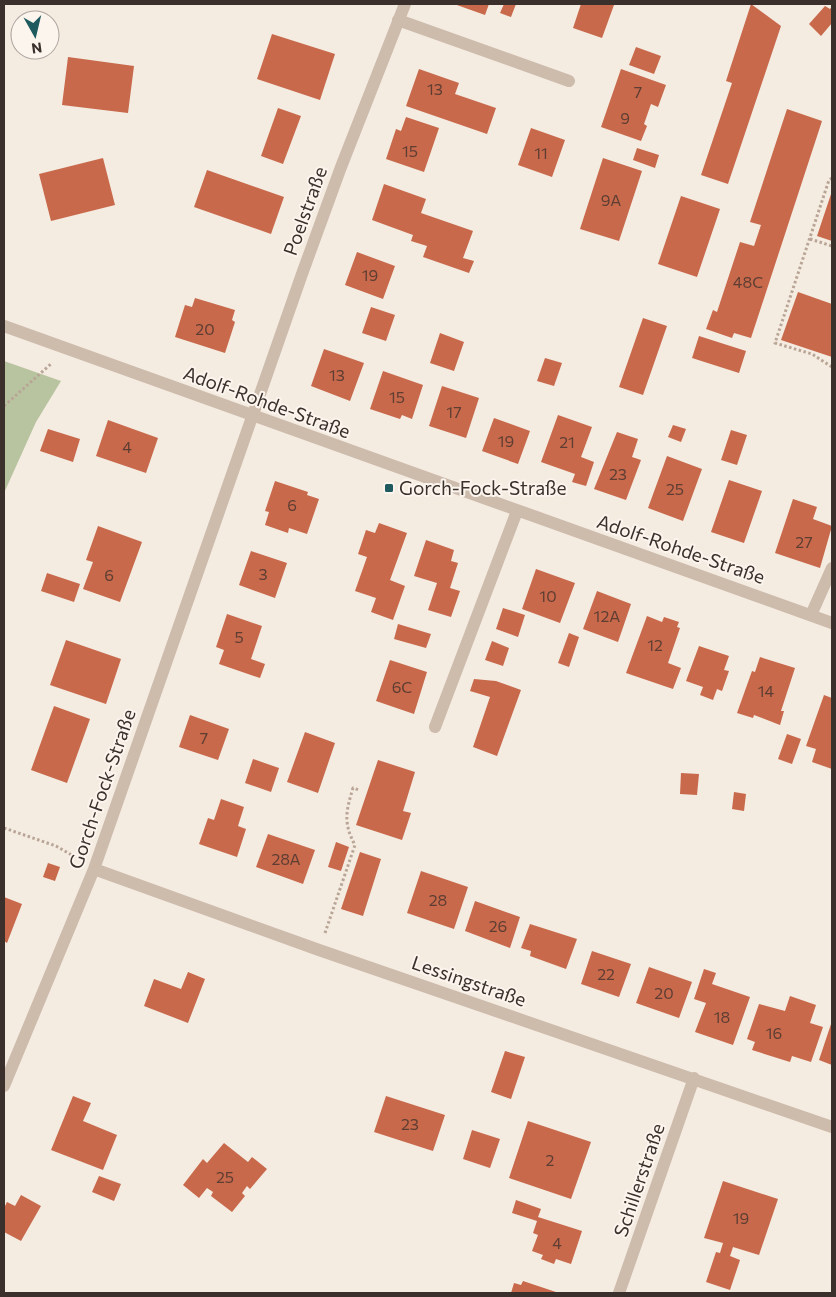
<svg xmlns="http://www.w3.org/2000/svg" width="836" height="1297" font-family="Commissioner,sans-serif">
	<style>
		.green { fill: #b8c4a0 }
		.building { fill: #c8694b }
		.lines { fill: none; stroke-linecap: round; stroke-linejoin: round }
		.path { stroke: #b9a596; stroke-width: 3; stroke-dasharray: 2.5 2.5; stroke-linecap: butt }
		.lane { stroke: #cdbbac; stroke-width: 12 }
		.street { stroke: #cdbbac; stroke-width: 12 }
		.poi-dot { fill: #1f5a5e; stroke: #fbf5ee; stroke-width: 2 }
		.labels { text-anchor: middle; stroke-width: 4; stroke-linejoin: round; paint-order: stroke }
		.number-label { font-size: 16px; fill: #5e3e33 }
		.street-label { font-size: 19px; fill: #3b302b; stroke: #fbf5ee }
		.poi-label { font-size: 19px; fill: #3b302b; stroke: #fbf5ee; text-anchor: start }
	</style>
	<rect width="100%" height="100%" fill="#f4ebe1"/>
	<path class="green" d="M4,361L61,381L36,422L4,493Z"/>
	<path class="building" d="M454,4H489L485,15Z
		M504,4H516L511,17L500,13Z
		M581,4L614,5L602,38L573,28Z
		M751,4L781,26L728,184L701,175L732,83L726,81Z
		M825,6L830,9L832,6V23L821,36L809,24Z
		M272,34L335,54L320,100L257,79Z
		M636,47L661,56L654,74L629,65Z
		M68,57L134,66L128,113L62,105Z
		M419,69L459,83L455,94L496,108L487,134L406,106Z
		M621,69L666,85L658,107L651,104L644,124L647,126L641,141L601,127Z
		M278,108L301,116L283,164L261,156Z
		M787,109L822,121L751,338L734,333L732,338L706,329L713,310L717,312L740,242L754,246L761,225L750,222Z
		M406,117L439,128L424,172L386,159L396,129L401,131Z
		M531,128L565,140L552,177L518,165Z
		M637,148L659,155L655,168L633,160Z
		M103,158L115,205L51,221L39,174Z
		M603,158L642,171L619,241L580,229Z
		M207,170L284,197L271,234L194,207Z
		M384,184L426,199L421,213L473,231L463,258L474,261L469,273L423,257L427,246L411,241L413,235L372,220Z
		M832,191V241L817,236Z
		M681,196L720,209L697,277L658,264Z
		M357,252L395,266L383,299L345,285Z
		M798,292L832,304V357L781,340Z
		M195,298L235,310L232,320L235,322L225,353L175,337L185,305L192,307Z
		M371,307L395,315L386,341L362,333Z
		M643,318L667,326L643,395L619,387Z
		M440,333L464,342L454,371L430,363Z
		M699,336L746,351L739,373L692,358Z
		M324,349L364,363L350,401L311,386Z
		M545,358L562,363L554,386L537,381Z
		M383,371L423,385L412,419L402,415L400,419L370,409Z
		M442,386L479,398L466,438L429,426Z
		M558,415L592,427L581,457L594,462L586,486L572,482L575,474L541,462Z
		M494,418L530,431L518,464L482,451Z
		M108,420L158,438L146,473L96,456Z
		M673,425L686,429L681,442L668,437Z
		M48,429L80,439L73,462L40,451Z
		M731,430L747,435L737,465L721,460Z
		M617,432L638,439L632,457L641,460L626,500L594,489Z
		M667,456L702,469L683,521L648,508Z
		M729,480L762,491L744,543L711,532Z
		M275,481L308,492L307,495L319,499L307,534L289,528L288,533L265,525L269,512L265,511Z
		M793,499L817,507L813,519L832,526L820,568L775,553Z
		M379,523L407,533L390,580L405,586L393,620L371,612L376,598L355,591L367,557L358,554L366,530L375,533Z
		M98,526L142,542L120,602L83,589L93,562L86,560Z
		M426,540L454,550L451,561L458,563L450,588L460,591L451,617L428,610L437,583L414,576Z
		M251,551L287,563L275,598L239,585Z
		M536,569L575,583L560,623L522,609Z
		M47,573L80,584L74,602L41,591Z
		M597,591L631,604L618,642L583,629Z
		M503,608L525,615L518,637L496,629Z
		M227,614L262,626L251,659L265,664L260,678L219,664L224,650L216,647Z
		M647,616L662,622L664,617L679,622L677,627L680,628L668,663L681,668L673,689L626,673Z
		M398,624L431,634L426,648L394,639Z
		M569,633L579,637L569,667L558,663Z
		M66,640L121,659L106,704L50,685Z
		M492,641L509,648L503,666L485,660Z
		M699,646L729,656L724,670L729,671L722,691L717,689L713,700L700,695L703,687L686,681Z
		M760,657L795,668L781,711H784L780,725L754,715L753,718L737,713L752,671L755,672Z
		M390,660L427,672L414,714L376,701Z
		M474,679L496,681L521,690L497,756L473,747L490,697L470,691Z
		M824,695L832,698V769L812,762L816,749L806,746Z
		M54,706L90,719L67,783L31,770Z
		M190,715L229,729L218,760L179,747Z
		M305,732L335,743L318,793L287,782Z
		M787,734L801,739L792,764L778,759Z
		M253,759L279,768L271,792L245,783Z
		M378,760L415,772L403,811L411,813L402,840L356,825Z
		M681,773L699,774L697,795L680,794Z
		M734,792L746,794L744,811L732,809Z
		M221,799L244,807L238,826L246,829L237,857L199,844L208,818L214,820Z
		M268,834L315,850L303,884L256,867Z
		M336,842L349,847L341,871L328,867Z
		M360,852L381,859L363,916L341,909Z
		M48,863L60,867L55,881L43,877Z
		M421,871L468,887L454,929L407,913Z
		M4,897L22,904L7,943L4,941Z
		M475,901L520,917L510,948L465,931Z
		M530,924L577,939L566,969L530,956L531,951L521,948Z
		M592,951L631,964L619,997L581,984Z
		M649,967L692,982L679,1018L636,1003Z
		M704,969L716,973L712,984L750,997L733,1045L695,1032L706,1003L694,999Z
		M188,972L205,979L188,1023L144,1006L154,979L181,989Z
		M790,996L816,1005L810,1023L823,1027L811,1062L792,1056L790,1062L752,1050L755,1042L747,1039L759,1004L785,1011Z
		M832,1021V1065L819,1060Z
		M505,1051L525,1057L511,1099L491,1092Z
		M73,1096L91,1103L83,1121L117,1135L103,1170L51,1150Z
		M386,1096L445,1115L433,1151L374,1132Z
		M528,1121L591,1142L571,1199L509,1178Z
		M472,1130L500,1139L490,1168L463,1159Z
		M224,1143L248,1162L252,1157L267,1169L250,1189L247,1186L242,1193L245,1196L232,1212L211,1196L213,1192L207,1188L199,1198L183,1185L203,1159L207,1163Z
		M99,1176L121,1184L114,1201L92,1192Z
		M723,1181L778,1199L759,1255L733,1247L730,1256L740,1260L730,1290L706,1282L716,1252L720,1253L723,1243L704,1238Z
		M21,1195L41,1206L21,1241L4,1232V1208L7,1202L15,1206Z
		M516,1200L541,1209L538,1217L582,1231L571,1264L556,1259L554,1264L541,1259L543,1255L532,1251L538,1235L533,1233L537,1221L512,1213Z
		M523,1281L559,1293H511L514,1283L521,1285Z"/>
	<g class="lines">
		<path class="path" d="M832,178L829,180L775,343L812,354L832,367
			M810,239L832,246
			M4,406L52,363
			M4,828L56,846L77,858
			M325,933L355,845C343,823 346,811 353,788L359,790"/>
		<path class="lane" d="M811,615L832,568"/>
		<path class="street" d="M398,20L569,81
			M4,326L832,623
			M435,727L517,511
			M94,869L319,950L832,1127
			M4,1086L94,869L302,274L341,167L405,4
			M619,1293L694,1078"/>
	</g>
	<rect class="poi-dot" x="384" y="483" width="10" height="10" rx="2.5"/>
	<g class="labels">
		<g class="number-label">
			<text x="435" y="95">13</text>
			<text x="638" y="98">7</text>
			<text x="625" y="124">9</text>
			<text x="410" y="157">15</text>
			<text x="541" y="159">11</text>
			<text x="611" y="206">9A</text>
			<text x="370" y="281">19</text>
			<text x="748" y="288">48C</text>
			<text x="205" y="335">20</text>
			<text x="337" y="381">13</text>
			<text x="397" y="403">15</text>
			<text x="454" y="418">17</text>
			<text x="506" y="447">19</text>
			<text x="567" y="448">21</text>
			<text x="127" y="453">4</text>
			<text x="618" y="480">23</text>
			<text x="675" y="495">25</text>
			<text x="292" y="511">6</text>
			<text x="804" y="548">27</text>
			<text x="263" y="580">3</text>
			<text x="109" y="581">6</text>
			<text x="548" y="602">10</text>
			<text x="607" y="622">12A</text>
			<text x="239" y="643">5</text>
			<text x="655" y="651">12</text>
			<text x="402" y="693">6C</text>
			<text x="766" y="697">14</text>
			<text x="204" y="744">7</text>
			<text x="286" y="865">28A</text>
			<text x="438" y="906">28</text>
			<text x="498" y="932">26</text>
			<text x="606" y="980">22</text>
			<text x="664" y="999">20</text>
			<text x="722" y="1023">18</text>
			<text x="774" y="1039">16</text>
			<text x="410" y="1130">23</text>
			<text x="550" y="1166">2</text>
			<text x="225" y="1183">25</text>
			<text x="741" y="1224">19</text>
			<text x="557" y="1249">4</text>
		</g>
		<g class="street-label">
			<text transform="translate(305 211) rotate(-70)" y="7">Poelstraße</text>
			<text transform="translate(267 402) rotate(20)" y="7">Adolf-Rohde-Straße</text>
			<text transform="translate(681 549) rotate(19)" y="7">Adolf-Rohde-Straße</text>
			<text transform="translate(102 789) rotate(-71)" y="7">Gorch-Fock-Straße</text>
			<text transform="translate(469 981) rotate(19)" y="7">Lessingstraße</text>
			<text transform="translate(639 1180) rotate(-71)" y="7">Schillerstraße</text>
		</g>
		<g class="poi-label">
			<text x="399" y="495">Gorch-Fock-Straße</text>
		</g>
	</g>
	<rect width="836" height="1297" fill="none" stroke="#3b302b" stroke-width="10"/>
	<g transform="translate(35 35) rotate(172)"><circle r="24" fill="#fbf5ee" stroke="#aea6a0"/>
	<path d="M0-4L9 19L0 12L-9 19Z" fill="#1f5a5e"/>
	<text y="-8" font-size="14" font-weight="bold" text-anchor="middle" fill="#3b302b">N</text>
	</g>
</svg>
